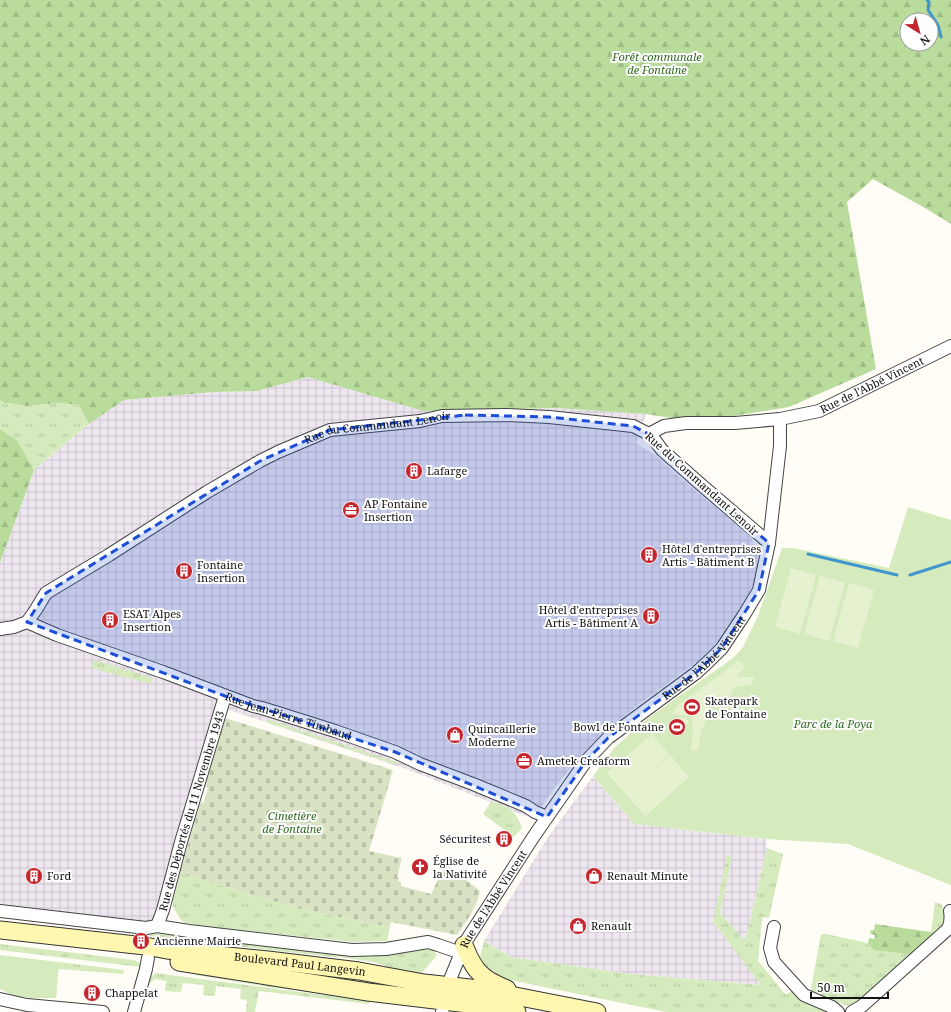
<svg xmlns="http://www.w3.org/2000/svg" width="951" height="1012" font-family="'Noto Serif',serif">
	<style>
		.industrial { fill: url(#industrial-grid) }
		.grass { fill: url(#grass-tufts) }
		.forest { fill: url(#forest-firs); fill-rule: evenodd }
		.cemetery { fill: url(#cemetery-stones) }
		.park { fill: #d5ebbd }
		.pitch { fill: #e6f2cf }
		.lines { fill: none; stroke-linecap: round; stroke-linejoin: round }
		.stream { stroke: #3f96cf; stroke-width: 3 }
		.street-casing { stroke: #444; stroke-width: 14 }
		.secondary-casing { stroke: #333; stroke-width: 19 }
		.street { stroke: #fff; stroke-width: 12 }
		.secondary { stroke: #fff6b0; stroke-width: 17 }
		.marked { fill: #1d4ed8; fill-opacity: 0.2; stroke: #1d4ed8; stroke-width: 3; stroke-dasharray: 8 5; stroke-linejoin: round }
		.labels { text-anchor: middle; stroke-width: 4; stroke-linejoin: round; paint-order: stroke }
		.park-label { font-size: 11px; font-style: italic; fill: #2f6b1f; stroke: #fff }
		.street-label { font-size: 11px; fill: #111; stroke: #fff }
		.poi-label { font-size: 11px; fill: #111; stroke: #fff; text-anchor: start }
	</style>
	<defs>
		<pattern id="industrial-grid" width="8" height="8" patternUnits="userSpaceOnUse"><rect width="8" height="8" fill="#eee6ef"/><path d="M0 4h8M4 0v8" fill="none" stroke="#cbc4cc"/></pattern>
		<pattern id="grass-tufts" width="24" height="20" patternUnits="userSpaceOnUse"><rect width="24" height="20" fill="#d5ebbd"/><path d="M3 7l-1-3M5 7V3M7 7l1-3M15 17l-1-3M17 17v-4M19 17l1-3" fill="none" stroke="#b6c8a1"/></pattern>
		<pattern id="forest-firs" width="22" height="20" patternUnits="userSpaceOnUse"><rect width="22" height="20" fill="#b9dc9c"/><path d="M5 1l3.5 6h-7zM16 11l3.5 6h-7z" fill="#9ebc85"/></pattern>
		<pattern id="cemetery-stones" width="16" height="16" patternUnits="userSpaceOnUse"><rect width="16" height="16" fill="#d9e3c4"/><path d="M2 7V4a2 2 0 0 1 4 0v3zM10 15v-3a2 2 0 0 1 4 0v3z" fill="#b9c2a7"/></pattern>
	</defs>
	<rect width="100%" height="100%" fill="#fffdf5"/>
	<path class="industrial" d="M308,377L423,411L556,408L646,414L636,443L655,455L684,481L751,537L759,559L757,577L746,599L722,637L697,662L638,705L604,733L576,761L553,790L533,819L409,770L226,709L191,825L163,929L0,910V563L34,470L89,424L124,400L214,392L257,391Z
		M593,776L634,824L766,839L767,848L745,942L720,913L732,857L713,922L762,985L630,974L511,957L484,941L550,834Z"/>
	<path class="grass" d="M0,400L3,402L26,406L60,403L79,405L89,424L34,470L17,440L0,429Z
		M94,660L153,678L151,684L91,668Z
		M267,719L399,763L394,764L266,722Z
		M491,801C510,808 514,808 522,828L514,837L483,814Z
		M767,848L783,854L769,918L763,917L761,929L758,961L786,995L792,990L800,1001L825,1008L830,1012H666L515,981L495,976L485,969L480,958L484,941L511,957L630,974L761,985L713,922L727,855L732,857L720,913L745,941Z
		M180,873L304,910L390,927L387,941L354,942L221,928L185,923L180,919L173,907V900Z
		M935,902L941,904L947,914L943,930L856,1005L849,1006L810,994L821,934H826L868,943L874,950L933,935L931,932Z
		M150,933L349,954L386,953L412,951L425,949L434,951L437,955L420,975L406,972L373,962L346,958L314,955L150,936Z
		M0,944L134,960L140,963V967L0,950Z
		M0,955L124,970L123,974L58,969L56,998C36,998 17,999 0,989Z
		M198,967L340,996L269,987L196,975Z
		M155,973L369,1001V1004L259,991L255,1012H246L247,1000L240,999L241,989L216,986L215,996L203,995L204,985L183,983L181,992L165,991L166,981L155,979L147,985V981Z"/>
	<path class="forest" d="M0,0H951V224L925,208L873,179L847,202L876,369L789,407L697,422L646,414L556,408L423,411L308,377L257,391L214,392L124,400L89,424L79,405L60,403L26,406L3,402L0,400ZM907,20H931V44H907Z
		M0,429L17,440L34,470L0,563Z
		M875,924L931,932L933,935L911,954L874,950L868,943L869,938L874,939L875,935L870,934L871,930H874Z"/>
	<path class="cemetery" d="M225,718L393,770L369,851L402,858L397,877L399,878L398,881L401,882V886L431,894L443,870L433,862L437,857L480,891C478,906 465,923 457,935L391,922L390,927L304,910L180,873L200,803L204,802L208,788L205,787Z"/>
	<path class="park" d="M908,507L951,520V885L848,844L766,839L634,824L593,776L615,747L647,719L726,663L737,654L743,647L758,616L782,548H793L889,568Z
		M0,956L59,963L56,998C36,998 17,999 0,989Z"/>
	<path class="pitch" d="M791,568L816,575L800,634L775,627Z
		M820,576L845,583L829,641L804,634Z
		M849,583L874,590L858,648L833,641Z
		M739,661L745,667L736,677H755L751,685L733,687L732,694L727,698H719L707,709L705,723L701,730L698,751L691,750L693,731L692,716L672,714L677,706Z
		M684,718C694,722 685,726 680,728C679,732 678,733 674,735L669,730C671,723 678,720 684,718Z
		M652,734L670,755L649,774L671,756L689,777L645,816L607,773Z"/>
	<g class="lines">
		<path class="stream" d="M927,0L929,2L928,10L938,25L941,37
			M808,554L897,575
			M910,575L951,562"/>
		<g class="street-casing">
			<g id="street">
				<path id="s1" d="M649,434L664,426L686,423H735L780,419L819,411L951,346"/>
				<path id="s2" d="M27,622L57,635L163,672L253,706L262,708L335,731L395,752L420,764L473,784L526,806L535,812L547,817"/>
				<path id="s3" d="M0,629L14,627L27,622L35,611L46,593L109,555L207,492L260,461L278,452L330,430L420,421L442,416L507,415L549,417L633,426L651,435L662,450L698,482L769,543"/>
				<path d="M0,911L146,928L157,926L189,931L352,950L386,949L428,942L438,945L461,953"/>
				<path id="s4" d="M157,926L163,910L181,842L225,696"/>
				<path d="M774,927L770,948L774,962L804,995L832,1007L838,1012"/>
				<path d="M0,999L27,1005L103,1012"/>
				<path d="M134,1012L146,969L148,958"/>
				<path id="s5" d="M442,1012L451,977L466,941L534,836L586,761L608,738L696,673L710,660L722,648L744,615L759,590L769,543L780,446V419"/>
				<path d="M852,1012L862,1006L948,929C951,923 951,917 950,911"/>
			</g>
		</g>
		<g class="secondary-casing">
			<g id="secondary">
				<path id="s6" d="M0,930L145,946L167,950L268,960L359,971L424,983L479,989L597,1012"/>
				<path d="M464,945C468,955 473,968 482,975C489,982 498,985 507,989"/>
				<path d="M179,962L368,992L476,1005L517,1012"/>
			</g>
		</g>
		<use href="#street" class="street"/>
		<use href="#secondary" class="secondary"/>
	</g>
	<path class="marked" d="M465,415L549,417L633,426L651,435L662,450L769,543L759,590L722,648L696,673L608,738L586,761L547,817L395,752L225,696L27,622L46,593L260,461L330,430Z"/>
	<defs>
		<g id="building-disc" transform="scale(0.9)"><circle r="9.5" fill="#c4262e" stroke="#fff"/><path d="M-4-6H4V6H1V3H-1V6H-4ZM-2.5-4.3h1.7v1.8h-1.7ZM.8-4.3h1.7v1.8H.8ZM-2.5-1h1.7V.8h-1.7ZM.8-1h1.7V.8H.8Z" fill="#fff"/></g>
		<g id="office-disc" transform="scale(0.9)"><circle r="9.5" fill="#c4262e" stroke="#fff"/><path d="M-6-3h4V-5.5h4V-3h4V5H-6ZM-1-4.5V-3h2v-1.5ZM-6 0V1H6V0Z" fill="#fff"/></g>
		<g id="stadium-disc" transform="scale(0.9)"><circle r="9.5" fill="#c4262e" stroke="#fff"/><path d="M0-5a6.5 5 0 1 0 0 10a6.5 5 0 1 0 0-10ZM-3.5-1.8h7v3.6h-7Z" fill="#fff"/></g>
		<g id="shop-disc" transform="scale(0.9)"><circle r="9.5" fill="#c4262e" stroke="#fff"/><path d="M-5-2.5h2.3a2.7 3.5 0 0 1 5.4 0H5L5.5 6h-11ZM-1.5-2.5h3a1.5 2.3 0 0 0-3 0Z" fill="#fff"/></g>
		<g id="church-disc" transform="scale(0.9)"><circle r="9.5" fill="#c4262e" stroke="#fff"/><path d="M-1.2-6h2.4v3.5h3.3v2.4h-3.3V6h-2.4V-.1h-3.3v-2.4h3.3Z" fill="#fff"/></g>
	</defs>
	<g fill-rule="evenodd">
		<use href="#building-disc" x="414" y="471"/>
		<use href="#office-disc" x="351" y="510"/>
		<use href="#building-disc" x="649" y="555"/>
		<use href="#building-disc" x="184" y="571"/>
		<use href="#building-disc" x="651" y="616"/>
		<use href="#building-disc" x="110" y="620"/>
		<use href="#stadium-disc" x="692" y="707"/>
		<use href="#stadium-disc" x="677" y="727"/>
		<use href="#shop-disc" x="455" y="735"/>
		<use href="#office-disc" x="524" y="761"/>
		<use href="#building-disc" x="504" y="839"/>
		<use href="#church-disc" x="420" y="867"/>
		<use href="#building-disc" x="34" y="876"/>
		<use href="#shop-disc" x="594" y="876"/>
		<use href="#shop-disc" x="578" y="926"/>
		<use href="#building-disc" x="141" y="941"/>
		<use href="#building-disc" x="92" y="993"/>
	</g>
	<g class="labels">
		<g class="park-label">
			<text x="657" y="61">Forêt communale<tspan x="657" dy="13">de Fontaine</tspan></text>
			<text x="833" y="728">Parc de la Poya</text>
			<text x="292" y="820">Cimetière<tspan x="292" dy="13">de Fontaine</tspan></text>
		</g>
		<g class="street-label">
			<text dy="4" stroke="none"><textPath href="#s1" startOffset="232">Rue de l'Abbé Vincent</textPath></text>
			<text dy="4" stroke="none"><textPath href="#s3" startOffset="438">Rue du Commandant Lenoir</textPath></text>
			<text transform="translate(702 484) rotate(42)" y="4">Rue du Commandant Lenoir</text>
			<text dy="4" stroke="none"><textPath href="#s5" startOffset="449">Rue de l'Abbé Vincent</textPath></text>
			<text dy="4" stroke="none"><textPath href="#s2" startOffset="278">Rue Jean-Pierre Timbaud</textPath></text>
			<text dy="4" stroke="none"><textPath href="#s4" startOffset="120">Rue des Déportés du 11 Novembre 1943</textPath></text>
			<text dy="4" stroke="none"><textPath href="#s5" startOffset="125">Rue de l'Abbé Vincent</textPath></text>
			<text dy="4" stroke="none"><textPath href="#s6" startOffset="302">Boulevard Paul Langevin</textPath></text>
		</g>
		<g class="poi-label">
			<text x="427" y="475">Lafarge</text>
			<text x="364" y="508">AP Fontaine<tspan x="364" dy="13">Insertion</tspan></text>
			<text x="662" y="553">Hôtel d'entreprises<tspan x="662" dy="13">Artis - Bâtiment B</tspan></text>
			<text x="197" y="569">Fontaine<tspan x="197" dy="13">Insertion</tspan></text>
			<text x="638" y="614" text-anchor="end">Hôtel d'entreprises<tspan x="638" dy="13">Artis - Bâtiment A</tspan></text>
			<text x="123" y="618">ESAT Alpes<tspan x="123" dy="13">Insertion</tspan></text>
			<text x="705" y="705">Skatepark<tspan x="705" dy="13">de Fontaine</tspan></text>
			<text x="664" y="731" text-anchor="end">Bowl de Fontaine</text>
			<text x="468" y="733">Quincaillerie<tspan x="468" dy="13">Moderne</tspan></text>
			<text x="537" y="765">Ametek Creaform</text>
			<text x="491" y="843" text-anchor="end">Sécuritest</text>
			<text x="433" y="865">Église de<tspan x="433" dy="13">la Nativité</tspan></text>
			<text x="47" y="880">Ford</text>
			<text x="607" y="880">Renault Minute</text>
			<text x="591" y="930">Renault</text>
			<text x="154" y="945">Ancienne Mairie</text>
			<text x="105" y="997">Chappelat</text>
		</g>
	</g>
	<g transform="translate(919 32) rotate(143)"><circle r="19" fill="#ffffff" stroke="#a0a0a0"/>
	<path d="M0-3L7 15L0 10L-7 15Z" fill="#c4262e"/>
	<text y="-6" font-size="11" font-weight="bold" text-anchor="middle" fill="#111111">N</text>
	</g>
	<path d="M811 992v6h77v-6" fill="none" stroke="#111111" stroke-width="2"/>
	<text x="817" y="992" font-size="12" fill="#111111" stroke="#ffffff" stroke-width="3" paint-order="stroke">50 m</text>
</svg>
